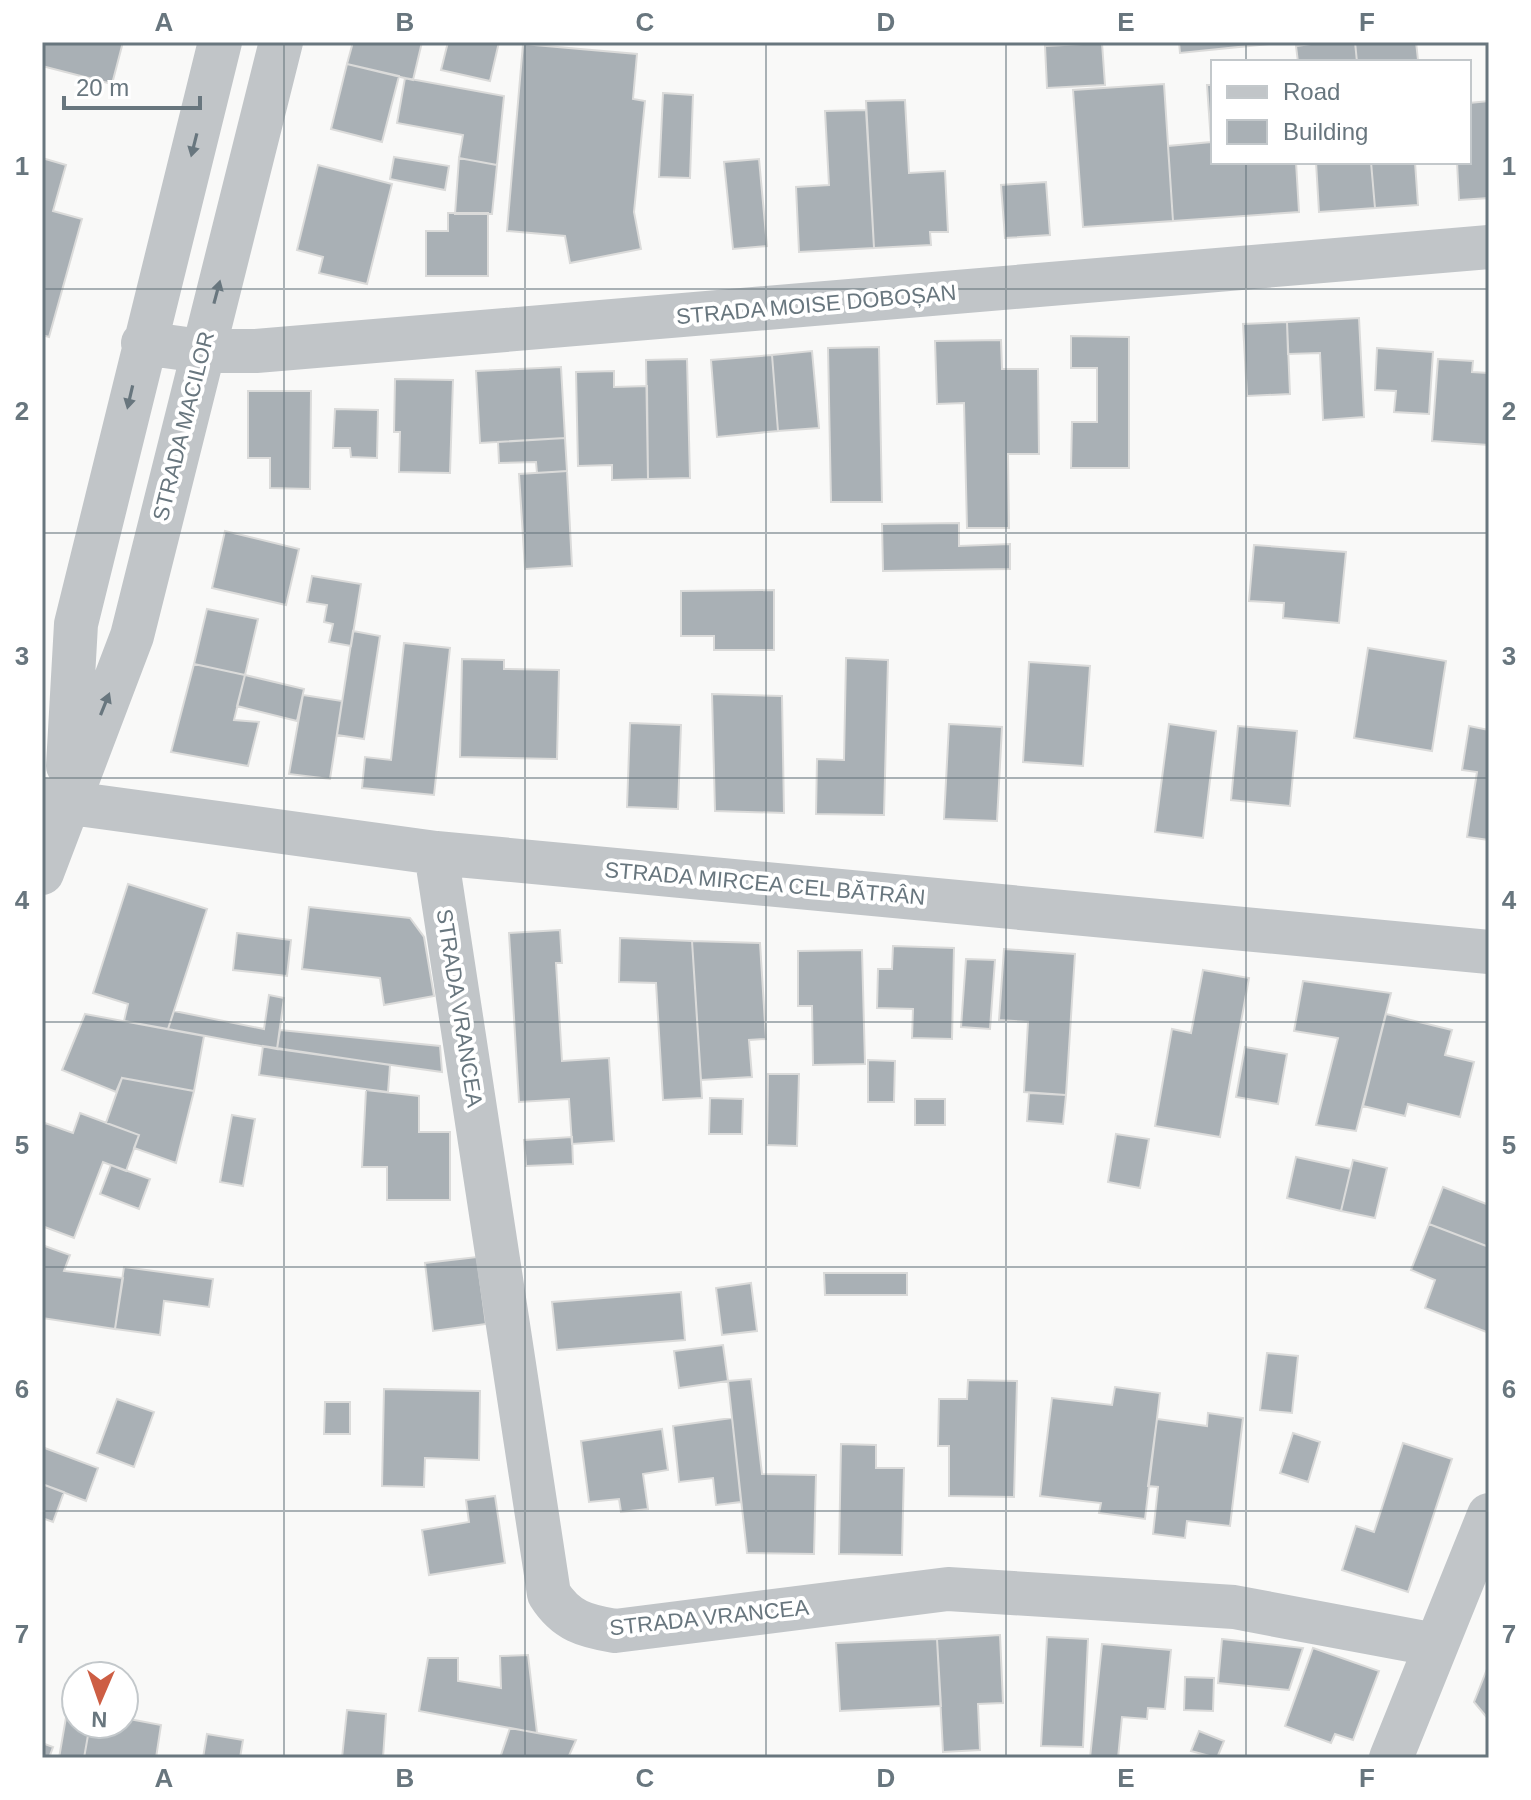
<svg xmlns="http://www.w3.org/2000/svg" width="1531" height="1800" font-family="Helvetica,sans-serif">
	<style>
		.building { fill: #a9b0b5; stroke: #dbdbda; stroke-width: 2 }
		.lines { fill: none; stroke-linecap: round; stroke-linejoin: round }
		.minor { stroke: #c1c5c8; stroke-width: 44 }
		.oneway { fill: #68767e }
		.grid { fill: none; stroke: #68767e; stroke-width: 2; stroke-opacity: 0.55 }
		.labels { text-anchor: middle; stroke-width: 8; stroke-linejoin: round; paint-order: stroke }
		.street-label { font-size: 22px; fill: #68767e; stroke: #fff }
		.neatline { fill: none; stroke: #68767e; stroke-width: 3 }
		.grid-label { font-size: 26px; text-anchor: middle; font-weight: bold; fill: #68767e }
	</style>
	<rect width="100%" height="100%" fill="#f9f9f8"/>
	<path class="building" d="M42,42H123L112,84L42,66Z
		M353,42H422L413,80L347,64Z
		M448,42H499L490,81L441,70Z
		M1179,42H1288L1180,53Z
		M1326,42H1355L1357,62H1298L1296,46Z
		M1355,42H1416L1418,60L1357,62Z
		M1102,43L1105,85L1047,88L1045,46Z
		M523,44L637,54L633,99L645,101L634,212L641,249L570,263L565,236L507,231Z
		M347,64L399,76L382,142L331,129Z
		M405,78L504,96L497,165L459,158L463,135L397,123Z
		M1164,84L1173,221L1083,227L1073,90Z
		M1207,85H1213V162H1296L1299,212L1173,221L1168,146L1211,142Z
		M663,93L693,95L690,178L659,177Z
		M905,100L909,173L945,171L948,232H930L931,245L874,248L866,101Z
		M1489,101V198L1459,200L1457,162H1469V103Z
		M866,110L874,248L799,252L796,187L829,185L825,111Z
		M394,157L449,166L445,190L390,179Z
		M42,158L66,165L53,211L82,219L49,337L42,335Z
		M459,158L497,165L492,214H455Z
		M759,159L767,246L733,249L724,162Z
		M1316,162H1371L1375,208L1319,212Z
		M1371,162H1415L1418,205L1375,208Z
		M318,165L392,184L367,284L319,273L323,257L297,250Z
		M1046,182L1050,235L1005,238L1001,185Z
		M448,213H488V276H426V231H448Z
		M1359,318L1364,417L1323,420L1320,353L1288,354L1287,322Z
		M1287,322L1290,394L1247,396L1243,324Z
		M1071,336L1129,337V468H1071L1072,422H1097V368H1071Z
		M1001,340L1002,369H1038L1039,454H1008L1009,528H967L964,403L937,404L935,341Z
		M879,347L882,502H831L828,348Z
		M1377,348L1433,352L1429,414L1394,412L1396,391L1375,390Z
		M812,351L819,428L778,431L772,355Z
		M772,355L778,431L717,437L711,360Z
		M687,359L690,478L648,479L646,360Z
		M1438,359L1473,361L1472,372L1489,373V445L1432,441Z
		M561,367L565,438L480,443L476,371Z
		M614,371V387L647,386L648,479L612,480V465L578,466L576,372Z
		M395,379L453,380L450,473L399,472L400,432H394Z
		M248,391H311L310,489L270,488V458H248Z
		M335,409L378,410L377,458L351,457L350,448H333Z
		M565,438L567,471L537,473L536,462L499,463L498,442Z
		M567,471L572,566L525,569L519,474Z
		M959,523V546L1010,544V569L883,571L882,524Z
		M225,531L299,549L286,605L212,588Z
		M1254,545L1346,552L1339,623L1283,618L1284,603L1249,601Z
		M312,576L361,584L351,646L329,642L333,624L324,622L327,605L307,602Z
		M774,590V650H714V636H681V591Z
		M207,609L258,619L245,675L194,664Z
		M353,631L380,636L364,739L337,735Z
		M404,643L450,648L434,795L362,788L365,757L391,760Z
		M1368,648L1446,661L1432,751L1354,738Z
		M846,658L888,660L884,815L816,814L817,759L844,760Z
		M462,659L504,660V669L559,670L557,759L460,757Z
		M1029,662L1090,666L1083,766L1023,762Z
		M194,664L245,675L234,720L259,722L248,766L171,752Z
		M245,675L304,689L297,721L237,706Z
		M712,694L782,696L784,813L715,811Z
		M303,695L342,701L330,779L289,774Z
		M630,723L681,725L678,809L627,807Z
		M949,724L1002,727L997,821L944,819Z
		M1169,724L1216,731L1203,838L1155,832Z
		M1238,726L1297,731L1290,806L1231,800Z
		M1469,726L1489,730V840L1467,837L1477,772L1462,770Z
		M128,884L207,909L168,1029L124,1021L128,1004L93,993Z
		M309,907L410,918L424,937L434,996L384,1005L380,978L302,969Z
		M560,930L562,963H556L562,1061L609,1058L614,1141L572,1144L569,1099L519,1102L509,933Z
		M237,933L291,940L287,976L233,970Z
		M620,938L692,941L702,1098L663,1100L656,983L619,982Z
		M692,941L760,943L766,1039L749,1040L752,1077L701,1080Z
		M893,946L954,948L952,1039L912,1038L913,1009L877,1008L878,969H892Z
		M1004,949L1075,954L1066,1095L1024,1092L1028,1022L999,1020Z
		M862,950L865,1064L813,1065L812,1006H798V951Z
		M966,959L995,960L990,1029L961,1027Z
		M1203,970L1249,978L1220,1137L1155,1126L1172,1029L1191,1033Z
		M1303,981L1391,993L1356,1131L1316,1125L1338,1038L1294,1031Z
		M269,995L284,998L277,1049L168,1029L174,1011L264,1029Z
		M85,1014L204,1036L194,1091L122,1078L116,1092L62,1070Z
		M1386,1014L1452,1030L1445,1055L1474,1062L1460,1117L1408,1104L1405,1116L1363,1106Z
		M280,1030L440,1046L442,1072L277,1049Z
		M263,1046L390,1065L388,1092L259,1075Z
		M1245,1047L1287,1054L1278,1104L1236,1097Z
		M868,1060L895,1061L894,1102H868Z
		M768,1074H799L797,1146L767,1145Z
		M122,1078L194,1091L176,1163L134,1148L139,1135L106,1123Z
		M366,1090L419,1096V1132H450V1200H387V1167H362Z
		M1029,1093L1066,1095L1063,1124L1027,1121Z
		M710,1098L743,1099L742,1134H709Z
		M915,1099H945V1125H915Z
		M80,1113L139,1135L126,1171L103,1162L74,1238L42,1226V1131L45,1123L73,1133Z
		M232,1115L255,1119L243,1186L220,1182Z
		M1116,1134L1149,1139L1140,1188L1108,1182Z
		M572,1137L573,1164L526,1166L524,1140Z
		M1296,1157L1351,1169L1341,1211L1287,1198Z
		M1353,1160L1387,1168L1375,1218L1341,1211Z
		M111,1165L150,1179L139,1209L100,1194Z
		M1443,1187L1489,1205V1247L1429,1224Z
		M1429,1224L1489,1247V1333L1425,1308L1435,1280L1411,1270Z
		M42,1245L70,1255L64,1271L123,1278L115,1329L42,1318Z
		M477,1257L486,1324L433,1331L425,1263Z
		M124,1267L213,1279L209,1307L164,1301L160,1335L115,1329Z
		M824,1273H907V1295H825Z
		M751,1283L757,1331L722,1335L716,1288Z
		M681,1292L685,1340L557,1350L552,1302Z
		M723,1345L728,1381L679,1388L674,1351Z
		M1267,1353L1298,1356L1292,1413L1260,1410Z
		M751,1379L762,1474L816,1475L814,1554L747,1553L728,1381Z
		M968,1380L1017,1381L1014,1497L949,1496V1446H938L939,1399H967Z
		M1115,1387L1160,1393L1145,1519L1099,1513L1101,1503L1040,1496L1052,1398L1112,1405Z
		M384,1389L480,1391L479,1460L425,1458L424,1487L382,1486Z
		M117,1399L154,1412L134,1467L97,1453Z
		M325,1402H350V1434H324Z
		M1208,1413L1243,1418L1230,1526L1187,1521L1185,1538L1153,1534L1158,1487L1148,1486L1157,1419L1207,1426Z
		M732,1418L741,1502L716,1505L713,1478L679,1482L673,1426Z
		M662,1429L668,1470L643,1474L648,1509L621,1512L619,1499L589,1502L581,1441Z
		M1293,1433L1320,1442L1308,1482L1280,1473Z
		M1403,1443L1452,1459L1408,1592L1342,1570L1356,1526L1374,1532Z
		M841,1444L876,1445V1468H904L902,1555L839,1554Z
		M42,1447L98,1468L86,1501L42,1484Z
		M42,1484L64,1492L53,1522L42,1518Z
		M495,1496L505,1563L429,1575L422,1530L469,1522L466,1500Z
		M1000,1635L1003,1703L978,1704L980,1750L943,1752L937,1639Z
		M1047,1637L1088,1639L1083,1747L1041,1746Z
		M937,1639L941,1706L840,1711L836,1643Z
		M1222,1639L1303,1648L1289,1690L1218,1683Z
		M1102,1644L1171,1650L1165,1709L1148,1708L1147,1719L1122,1717L1118,1758H1090Z
		M1313,1648L1379,1671L1353,1740L1335,1734L1331,1743L1285,1726Z
		M528,1655L537,1733L419,1711L428,1658H458V1681L501,1688L500,1656Z
		M1489,1664V1720L1474,1702Z
		M1185,1677L1214,1678L1213,1711L1184,1710Z
		M69,1700L76,1702V1724H90L84,1758H59Z
		M347,1710L386,1714L383,1758H342Z
		M124,1718L161,1725L156,1758H84L90,1724H124Z
		M510,1728L537,1733L576,1740L568,1758H500Z
		M1199,1731L1224,1741L1217,1758L1191,1751Z
		M207,1734L243,1740L240,1758H203Z
		M42,1743L53,1747L49,1758H42Z"/>
	<g class="lines">
		<path class="minor" d="M143,343L201,351H256L1489,247
			M68,766L76,624L220,42
			M42,799L436,853L1489,952
			M436,853L549,1594C566,1621 585,1626 615,1631L948,1589L1234,1607L1436,1645
			M42,873L132,636L281,42
			M1391,1758L1489,1515"/>
	</g>
	<defs><path id="oneway-solid" d="M-6-.8H1V-3.2L6.5 0L1 3.2V.8H-6Z" transform="scale(2)"/></defs>
	<g class="oneway">
		<use href="#oneway-solid" transform="translate(194 145) rotate(104)"/>
		<use href="#oneway-solid" transform="translate(217 292) rotate(-75)"/>
		<use href="#oneway-solid" transform="translate(130 397) rotate(103)"/>
		<use href="#oneway-solid" transform="translate(105 704) rotate(-68)"/>
	</g>
	<path class="grid" d="M284,42V1758M525,42V1758M766,42V1758M1006,42V1758M1246,42V62M1246,162V1758M42,289H1489M42,533H1489M42,778H1489M42,1022H1489M42,1267H1489M42,1511H1489"/>
	<g class="labels">
		<g class="street-label">
			<text transform="translate(816 304) rotate(-5)" y="8">STRADA MOISE DOBOȘAN</text>
			<text transform="translate(183 426) rotate(-76)" y="8">STRADA MACILOR</text>
			<text transform="translate(765 883) rotate(5)" y="8">STRADA MIRCEA CEL BĂTRÂN</text>
			<text transform="translate(460 1008) rotate(81)" y="8">STRADA VRANCEA</text>
			<text transform="translate(709 1617) rotate(-6)" y="8">STRADA VRANCEA</text>
		</g>
	</g>
	<rect width="1531" height="1800" fill="none" stroke="#ffffff" stroke-width="88"/>
	<rect x="1211" y="60" width="260" height="104" fill="#ffffff" stroke="#c3c8cb" stroke-width="2"/>
	<rect x="1227" y="86" width="40" height="12" fill="#c1c5c8" stroke="#c3c8cb" stroke-width="2"/>
	<text x="1283" y="100" font-size="24" fill="#68767e">Road</text>
	<rect x="1227" y="120" width="40" height="24" fill="#a9b0b5" stroke="#c3c8cb" stroke-width="2"/>
	<text x="1283" y="140" font-size="24" fill="#68767e">Building</text>
	<g transform="translate(100 1700) rotate(182)"><circle r="38" fill="#ffffff" stroke="#c3c8cb" stroke-width="2"/>
	<path d="M0-6L14 30L0 20L-14 30Z" fill="#cd5e44"/>
	<text y="-12" font-size="22" font-weight="bold" text-anchor="middle" fill="#68767e">N</text>
	</g>
	<path d="M64 96v12h136v-12" fill="none" stroke="#68767e" stroke-width="4"/>
	<text x="76" y="96" font-size="24" fill="#68767e" stroke="#ffffff" stroke-width="6" paint-order="stroke">20 m</text>
	<rect x="44" y="44" width="1443" height="1712" class="neatline"/>
	<g class="grid-label">
		<text x="164" y="31">A</text>
		<text x="405" y="31">B</text>
		<text x="645" y="31">C</text>
		<text x="886" y="31">D</text>
		<text x="1126" y="31">E</text>
		<text x="1367" y="31">F</text>
		<text x="22" y="175">1</text>
		<text x="1509" y="175">1</text>
		<text x="22" y="420">2</text>
		<text x="1509" y="420">2</text>
		<text x="22" y="665">3</text>
		<text x="1509" y="665">3</text>
		<text x="22" y="909">4</text>
		<text x="1509" y="909">4</text>
		<text x="22" y="1154">5</text>
		<text x="1509" y="1154">5</text>
		<text x="22" y="1398">6</text>
		<text x="1509" y="1398">6</text>
		<text x="22" y="1643">7</text>
		<text x="1509" y="1643">7</text>
		<text x="164" y="1787">A</text>
		<text x="405" y="1787">B</text>
		<text x="645" y="1787">C</text>
		<text x="886" y="1787">D</text>
		<text x="1126" y="1787">E</text>
		<text x="1367" y="1787">F</text>
	</g>
</svg>
